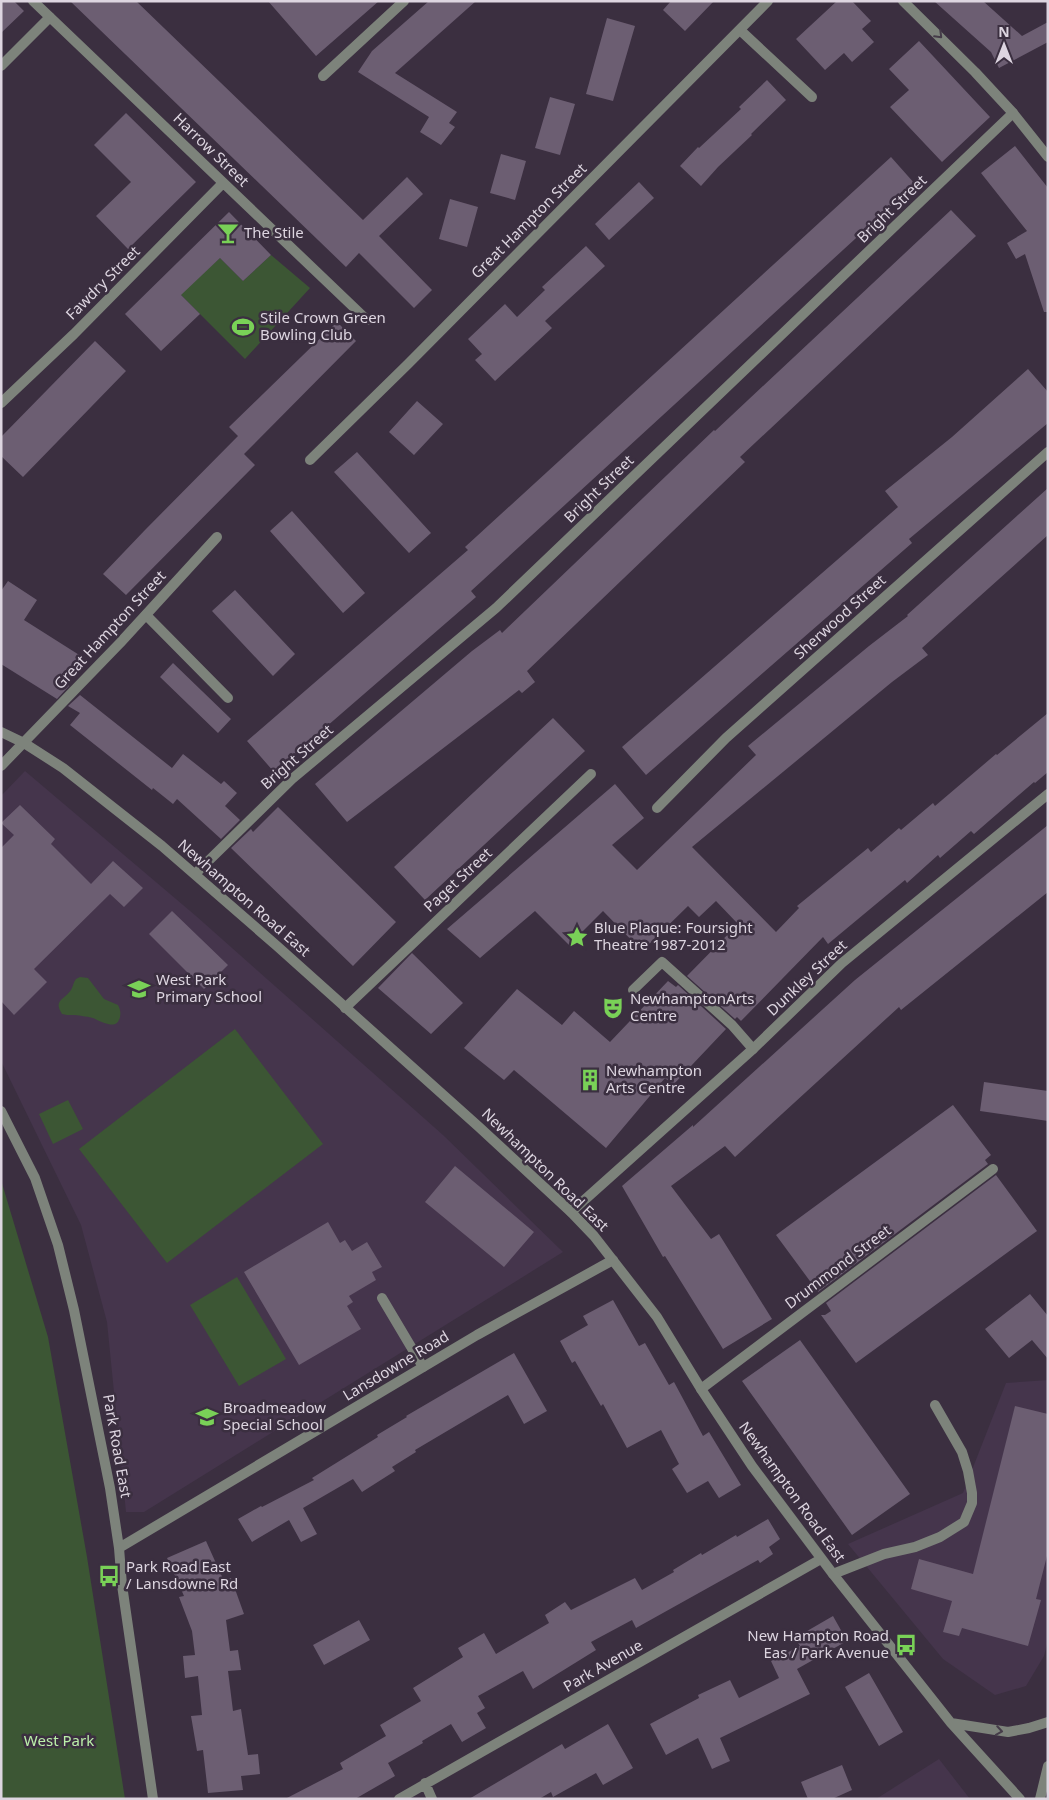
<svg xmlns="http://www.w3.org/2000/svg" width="1049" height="1800" font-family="'Noto Sans',sans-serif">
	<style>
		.built { fill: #45354c }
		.green { fill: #3c5634 }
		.building { fill: #6c5e72 }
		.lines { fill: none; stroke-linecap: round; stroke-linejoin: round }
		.service { stroke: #7d837b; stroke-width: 10 }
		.minor { stroke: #7d837b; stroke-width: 10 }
		.tertiary { stroke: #7d837b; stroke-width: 10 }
		.oneway { stroke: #453c49 }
		.labels { text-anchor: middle; stroke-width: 5; stroke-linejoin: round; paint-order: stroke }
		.street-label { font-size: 15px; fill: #ddd5e0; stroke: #3b2f40 }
		.poi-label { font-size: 15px; fill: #ddd5e0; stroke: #3b2f40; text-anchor: start }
		.park-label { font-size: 15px; fill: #bbf0a9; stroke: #3b2f40 }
	</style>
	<rect width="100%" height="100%" fill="#3b2f40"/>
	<path class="built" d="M25,771L196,916L443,1135L563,1252L144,1512H126L107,1322L81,1225L1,1061V796Z
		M1048,1380V1640L1044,1656L1026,1686L995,1695L943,1659L848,1544L963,1493L1006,1383Z
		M939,1759L970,1799H876Z"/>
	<path class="green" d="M271,255L310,288L245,359L180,294L220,258L243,281Z
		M80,977L88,978L104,999L118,1005C120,1009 121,1012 120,1017C117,1030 105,1023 97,1020C93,1017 87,1017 82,1016C75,1014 69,1016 62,1014C53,1000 64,1000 71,990C73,987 73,983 76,979Z
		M235,1029L323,1144L167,1263L79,1149Z
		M68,1100L83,1129L53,1144L39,1114Z
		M1,1180L48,1337L87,1557L125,1799H1Z
		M237,1277L286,1359L239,1386L190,1305Z"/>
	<path class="building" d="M1,1H14L24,11L1,33Z
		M70,1H136L363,220L407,177L423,194L379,236L432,290L414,308L359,253L346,267Z
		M268,1H379L316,56Z
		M429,1H476L395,73L457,112L449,123L455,127L441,145L420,132L429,117L358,72L372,51Z
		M671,1H714L685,31L663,10Z
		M837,1H852L871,21L862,29L874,42L852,62L844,53L825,70L796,39Z
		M934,1H983L1022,36L1048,22V42L999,68L991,52Z
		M607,18L635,26L613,101L586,94Z
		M919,41L990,117L942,162L890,107L909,90L889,69Z
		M767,80L786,100L751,134L752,135L718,167L701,186L680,166L698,147L699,148L741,109L739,107Z
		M550,97L575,104L560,155L535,148Z
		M126,113L196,182L128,249L96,216L131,182L94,145Z
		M1015,146L1048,188V312H1044L1025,254L1016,259L1007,243L1027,231L981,173Z
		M501,154L526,161L515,200L490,193Z
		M891,157L915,184L471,591L476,597L274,772L247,741L468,550L465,547Z
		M639,182L654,198L609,240L595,224Z
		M450,199L478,207L467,247L439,239Z
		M951,210L976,236L740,457L745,462L527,671L535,682L522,693L519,690L347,822L315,784L472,651L500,630L502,633L714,430L715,431Z
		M229,212L271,255L243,281L220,258L181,295L200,314L161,351L125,314Z
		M586,246L605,266L545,321L552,328L495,381L475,360L482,354L468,339L505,304L517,317L545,290L542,287Z
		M337,322L356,341L244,454L255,465L126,595L103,574L145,530L238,436L229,427Z
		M95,341L126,371L23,477L1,456V437Z
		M1028,369L1048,392V423L909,539L912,543L646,775L622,747L898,507L885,491L952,437Z
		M417,401L443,424L414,455L389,432Z
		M357,452L431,533L409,553L334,472Z
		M1048,488V535L922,648L928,655L892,682L692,847L776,932L799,908L797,906L868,848L871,852L899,828L901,830L933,803L935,806L996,754L997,755L1048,713V772L1035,783L1034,782L974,834L971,831L940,858L938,855L907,883L905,880L828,944L823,937L741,1021L737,1017L735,1019L687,976L738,924L716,901L699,917L688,906L642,951L603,911L569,945L535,911L480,958L447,929L615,784L644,818L612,845L637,870L756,755L748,746L869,646L908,616L907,615Z
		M292,511L365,593L343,613L270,531Z
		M8,581L37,600L24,620L84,658L67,684L69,686L57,699L1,664V591Z
		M235,590L295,654L273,676L212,611Z
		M173,663L231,719L218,733L160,677Z
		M80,695L172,768L183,754L221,784L224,781L237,793L225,806L240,820L221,839L177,799L173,804L153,788L152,790L70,725L80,713L68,706Z
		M553,718L585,751L425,900L394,867Z
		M20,805L55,839L51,844L91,884L113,861L143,888L124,907L110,894L34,969L47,982L14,1015L1,1001V848L14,835L1,823Z
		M278,807L396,922L353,966L231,848L251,829L253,832Z
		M1048,825V892L901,1010L899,1007L735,1157L725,1146L671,1186L711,1239L719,1234L772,1319L723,1349L665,1256L663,1257L622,1186L693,1125V1127L855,980Z
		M172,911L228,965L204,989L149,934Z
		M412,953L463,1003L431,1034L378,988Z
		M668,981L676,987L678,985L726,1029L673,1085L665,1078L606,1148L514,1070L504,1080L464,1048L517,989L562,1025L574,1011L610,1042Z
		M984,1082L1048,1091V1121L980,1111Z
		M953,1105L991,1155L985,1160L988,1164L818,1292L776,1235Z
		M455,1166L534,1232L504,1267L425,1202Z
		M996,1175L1037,1231L856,1363L821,1315H825L831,1311L826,1303Z
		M328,1222L340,1243L345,1240L352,1251L367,1242L382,1267L372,1272L376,1280L349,1296L353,1302L347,1306L361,1329L299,1365L244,1272Z
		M1030,1294L1048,1316V1359L1032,1340L1009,1358L985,1329Z
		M613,1300L639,1346L645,1343L669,1385L674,1382L703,1436L709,1432L741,1485L719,1498L708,1481L687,1493L672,1469L679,1464L661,1430L627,1448L603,1404L601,1406L575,1361L572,1363L560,1341L588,1325L583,1316Z
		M800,1340L910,1494L852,1535L742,1381Z
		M514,1353L547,1411L524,1424L508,1395L415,1450L416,1452L392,1467L395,1471L362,1492L353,1479L303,1508L317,1534L301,1542L289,1520L252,1542L238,1519L261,1506L262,1507L314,1480L312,1478L378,1437L377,1435L407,1417L406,1416Z
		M1015,1406L1048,1414V1552L1036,1599L1041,1600L1028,1646L962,1628L959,1636L943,1632L952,1601L911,1589L919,1559L973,1574Z
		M768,1519L780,1539L769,1547L773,1554L760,1563L758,1560L636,1628L632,1620L591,1642L596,1650L533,1689L523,1671L478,1696L485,1708L477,1713L486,1728L462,1742L451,1724L422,1741L423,1743L388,1763L395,1776L355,1799H285L343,1769L340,1763L386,1736L380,1725L421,1701L413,1688L463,1657L458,1648L484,1633L496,1654L549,1623L545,1615L565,1602L571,1610L635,1578L642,1590L674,1572L673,1570L701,1553L702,1555L736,1535L737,1537Z
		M206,1541L224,1581L231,1578L244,1614L226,1620L230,1651L238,1650L241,1670L228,1671L233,1711L241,1709L248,1755L258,1754L260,1774L241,1776L243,1790L208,1793L203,1750L197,1751L191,1716L202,1715L198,1676L185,1678L183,1656L195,1655L192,1631L179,1597L184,1596L167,1558Z
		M833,1616L847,1641L797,1669L810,1694L720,1738L730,1761L712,1769L698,1738L666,1755L650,1724L699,1698L698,1695L730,1680L739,1698L779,1678L771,1661L800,1646L795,1638Z
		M359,1620L370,1640L324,1665L313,1645Z
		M869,1673L903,1732L879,1746L845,1687Z
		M608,1724L633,1768L603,1785L596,1773L553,1797L551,1792L539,1799H469L562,1744L565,1749Z
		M842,1765L852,1790L832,1799H808L801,1782Z"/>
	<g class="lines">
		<path class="service" d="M740,30L812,97
			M146,615L228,698
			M633,990L662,962L732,1025L753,1049
			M382,1298L423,1367
			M833,1574L884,1554L915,1547L940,1537L964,1522L972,1503V1493L968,1471L962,1452L935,1405"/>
		<path class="minor" d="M33,1L367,320
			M1,66L50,17
			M323,76L404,1
			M1,403L74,334L223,183
			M310,460L408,364L768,1
			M1,766L120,643L217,537
			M657,808L726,738L1048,452
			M195,874L292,779L496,608L1013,113
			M345,1008L591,774
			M1,1111L35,1178L58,1245L74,1310L110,1488L119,1548L122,1585L153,1799
			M571,1212L753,1049L842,963L1048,794
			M701,1389L993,1169
			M119,1548L477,1335L613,1260
			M425,1783L432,1799
			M399,1799L821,1559"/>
		<path class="tertiary" d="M903,1L975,72L1013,113L1048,157
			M1,732L24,743L63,768L162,846L277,946L479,1127L571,1212L594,1236L657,1317L701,1389L752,1466L833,1574L951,1723L1020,1799
			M951,1723L1008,1732L1029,1728L1048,1722
			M1040,1799L1048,1766"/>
	</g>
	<defs><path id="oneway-chevron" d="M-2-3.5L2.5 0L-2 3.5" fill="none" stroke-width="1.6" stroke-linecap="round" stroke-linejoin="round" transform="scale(1.25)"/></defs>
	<g class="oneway">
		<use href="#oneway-chevron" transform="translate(939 35) rotate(45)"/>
		<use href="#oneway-chevron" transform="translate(999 1731) rotate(9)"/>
	</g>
	<defs>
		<g id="bar-bare" transform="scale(1.725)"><path d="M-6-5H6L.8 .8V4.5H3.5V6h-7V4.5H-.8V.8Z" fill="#79d157" stroke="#3b2f40" stroke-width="2.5" paint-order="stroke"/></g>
		<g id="stadium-bare" transform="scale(1.725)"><path d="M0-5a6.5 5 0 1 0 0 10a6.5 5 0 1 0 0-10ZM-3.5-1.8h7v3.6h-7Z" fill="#79d157" stroke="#3b2f40" stroke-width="2.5" paint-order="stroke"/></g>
		<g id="sight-bare" transform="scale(1.725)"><path d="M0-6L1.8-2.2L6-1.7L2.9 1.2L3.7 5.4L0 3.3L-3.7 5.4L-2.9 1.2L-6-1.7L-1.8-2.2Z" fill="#79d157" stroke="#3b2f40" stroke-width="2.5" paint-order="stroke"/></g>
		<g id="school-bare" transform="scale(1.725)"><path d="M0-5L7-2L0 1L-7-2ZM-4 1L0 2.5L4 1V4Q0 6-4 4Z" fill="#79d157" stroke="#3b2f40" stroke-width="2.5" paint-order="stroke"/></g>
		<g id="theatre-bare" transform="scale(1.725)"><path d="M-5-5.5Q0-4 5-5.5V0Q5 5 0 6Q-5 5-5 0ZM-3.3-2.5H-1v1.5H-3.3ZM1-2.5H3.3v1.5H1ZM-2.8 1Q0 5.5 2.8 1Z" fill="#79d157" stroke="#3b2f40" stroke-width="2.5" paint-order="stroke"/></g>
		<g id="building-bare" transform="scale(1.725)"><path d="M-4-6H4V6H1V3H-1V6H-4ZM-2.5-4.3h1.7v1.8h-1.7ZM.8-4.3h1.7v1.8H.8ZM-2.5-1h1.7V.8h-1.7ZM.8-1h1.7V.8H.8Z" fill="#79d157" stroke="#3b2f40" stroke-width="2.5" paint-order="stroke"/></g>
		<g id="bus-bare" transform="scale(1.725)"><path d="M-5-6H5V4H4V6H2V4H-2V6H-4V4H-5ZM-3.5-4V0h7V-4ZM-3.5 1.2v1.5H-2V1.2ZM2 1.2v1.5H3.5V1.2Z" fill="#79d157" stroke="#3b2f40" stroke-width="2.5" paint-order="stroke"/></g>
	</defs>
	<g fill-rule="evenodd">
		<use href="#bar-bare" x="228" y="233"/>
		<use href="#stadium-bare" x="243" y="327"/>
		<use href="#sight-bare" x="577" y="937"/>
		<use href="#school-bare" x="139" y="989"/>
		<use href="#theatre-bare" x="613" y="1008"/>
		<use href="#building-bare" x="590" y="1080"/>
		<use href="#school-bare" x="207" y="1417"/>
		<use href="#bus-bare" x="109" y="1576"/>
		<use href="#bus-bare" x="906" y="1645"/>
	</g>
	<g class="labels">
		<g class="street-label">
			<text transform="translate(211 150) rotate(44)" y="5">Harrow Street</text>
			<text transform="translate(892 209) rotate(-44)" y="5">Bright Street</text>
			<text transform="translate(529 221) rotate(-45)" y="5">Great Hampton Street</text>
			<text transform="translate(103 283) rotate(-45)" y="5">Fawdry Street</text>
			<text transform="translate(599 489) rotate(-44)" y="5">Bright Street</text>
			<text transform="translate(840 617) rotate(-42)" y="5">Sherwood Street</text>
			<text transform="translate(110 630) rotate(-47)" y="5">Great Hampton Street</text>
			<text transform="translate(297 757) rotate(-41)" y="5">Bright Street</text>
			<text transform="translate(458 880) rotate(-43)" y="5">Paget Street</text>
			<text transform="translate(244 898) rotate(41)" y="5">Newhampton Road East</text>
			<text transform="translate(807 978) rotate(-43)" y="5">Dunkley Street</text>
			<text transform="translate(545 1170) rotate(44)" y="5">Newhampton Road East</text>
			<text transform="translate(838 1267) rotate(-37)" y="5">Drummond Street</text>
			<text transform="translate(396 1366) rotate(-31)" y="5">Lansdowne Road</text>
			<text transform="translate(117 1446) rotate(80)" y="5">Park Road East</text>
			<text transform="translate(792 1492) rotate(54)" y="5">Newhampton Road East</text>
			<text transform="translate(603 1666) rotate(-30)" y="5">Park Avenue</text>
		</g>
		<g class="poi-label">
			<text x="244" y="238">The Stile</text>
			<text x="260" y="323">Stile Crown Green<tspan x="260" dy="17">Bowling Club</tspan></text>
			<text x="594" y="933">Blue Plaque: Foursight<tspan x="594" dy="17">Theatre 1987-2012</tspan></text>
			<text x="156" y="985">West Park<tspan x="156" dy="17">Primary School</tspan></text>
			<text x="630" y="1004">NewhamptonArts<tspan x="630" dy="17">Centre</tspan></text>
			<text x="606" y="1076">Newhampton<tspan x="606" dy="17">Arts Centre</tspan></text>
			<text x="223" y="1413">Broadmeadow<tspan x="223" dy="17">Special School</tspan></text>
			<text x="126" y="1572">Park Road East<tspan x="126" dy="17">/ Lansdowne Rd</tspan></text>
			<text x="889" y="1641" text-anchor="end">New Hampton Road<tspan x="889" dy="17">Eas / Park Avenue</tspan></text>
		</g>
		<g class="park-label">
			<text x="59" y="1746">West Park</text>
		</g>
	</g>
	<rect width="1049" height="1800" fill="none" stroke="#ddd5e0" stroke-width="5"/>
	<g transform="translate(1004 45)" stroke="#3b2f40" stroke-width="4" paint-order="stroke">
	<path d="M0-4L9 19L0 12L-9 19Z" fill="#ddd5e0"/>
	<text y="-8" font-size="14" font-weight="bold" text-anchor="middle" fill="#ddd5e0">N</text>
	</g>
</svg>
